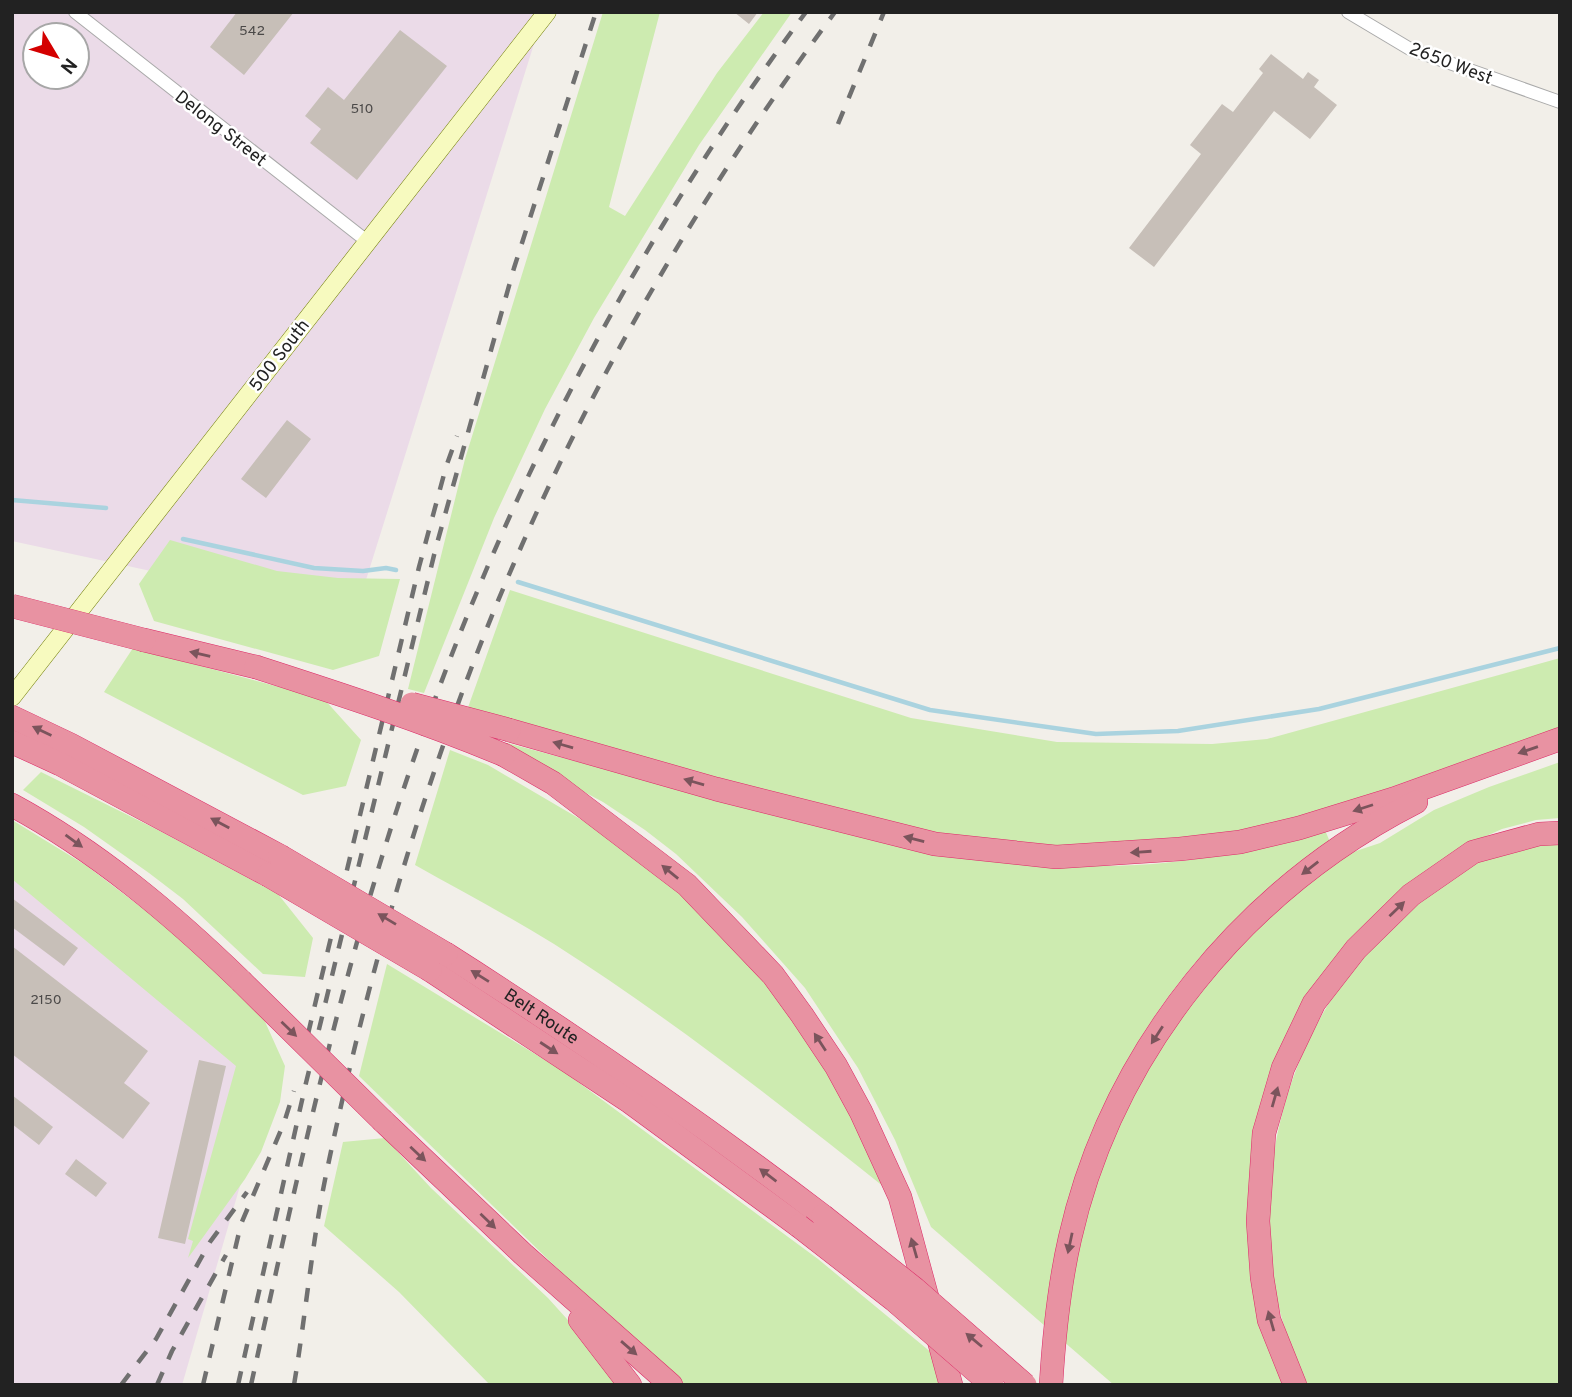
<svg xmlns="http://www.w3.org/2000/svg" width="1572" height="1397" font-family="Overpass,sans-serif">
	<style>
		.industrial { fill: #ebdbe8; fill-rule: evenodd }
		.grass { fill: #cdebb0 }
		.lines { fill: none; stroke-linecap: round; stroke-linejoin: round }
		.stream { stroke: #aad3df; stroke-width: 4.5 }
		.building { fill: #c7bfb8 }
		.street-casing { stroke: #a9a9a9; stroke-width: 14 }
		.secondary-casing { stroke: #707d05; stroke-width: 19 }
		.highway-casing { stroke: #dc2a67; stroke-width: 24 }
		.street { stroke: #fff; stroke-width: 12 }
		.secondary { stroke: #f7fabf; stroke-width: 18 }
		.highway { stroke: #e892a2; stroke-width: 23 }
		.rail { stroke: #707070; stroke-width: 4.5; stroke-dasharray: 14 14; stroke-linecap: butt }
		.highway-bridge-casing { stroke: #dc2a67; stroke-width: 24; stroke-linecap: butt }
		.highway-bridge { stroke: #e892a2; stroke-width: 23 }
		.oneway { fill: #7b545c }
		.labels { text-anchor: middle; stroke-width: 5; stroke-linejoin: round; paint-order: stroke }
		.number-label { font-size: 14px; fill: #4b4948 }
		.street-label { font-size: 18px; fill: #222; stroke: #fff }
	</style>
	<rect width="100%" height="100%" fill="#f2efe9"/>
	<path class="industrial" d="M12,12H544L355,615L12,541ZM35,35H77V77H35Z
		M12,844L270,1083L182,1385H12Z"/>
	<path class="grass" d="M603,12H660L609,207L625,216L717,73L764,12H792L699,145L594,318L545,409L494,518L424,693L408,689L465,459Z
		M170,540L277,571L338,578L400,579L379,656L333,670L154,621L139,584Z
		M510,590L911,718L1057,742L1212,744L1267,739L1560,658V727L1335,807L1248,829L1206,836L1063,847L1007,844L911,829L466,713Z
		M133,648L324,699L361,740L346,786L303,795L104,692Z
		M507,743L891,845C971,859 1054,869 1136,865C1200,862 1263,847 1325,830L1330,842C1297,867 1265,891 1236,920C1126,1024 1058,1177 1045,1326L931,1227L895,1140L858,1068L805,988L742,917L676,854L645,830L603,802L505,750Z
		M450,750L488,765L626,846L662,873L735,948L788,1009L831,1070L894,1195C784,1107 673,1020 554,944C509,916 461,891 415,865Z
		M1560,762V818L1536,820L1502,829L1464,846L1424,872L1385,905L1348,944L1255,1153L1286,1385H1114L1063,1341L1069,1284L1093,1188L1130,1098L1192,996L1283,901L1350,853L1380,843L1434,810L1489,787Z
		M41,772L156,829L278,894L313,938L305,977L263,974L183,899L149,873L84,827L23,790Z
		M12,820L87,866L184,940L262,1015L285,1066L280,1102L261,1152L245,1179L188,1258L193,1241L188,1239L236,1066L12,879Z
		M1560,839V1385H1306C1294,1356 1282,1325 1276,1294C1250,1155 1297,1006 1405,914C1433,890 1462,865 1497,852C1517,845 1540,843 1560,839Z
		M387,964L563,1071L818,1259L938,1358L944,1385H685L627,1336L359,1076Z
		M385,1138L431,1188L548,1298L585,1339L620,1385H490L399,1292L324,1226L343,1142Z"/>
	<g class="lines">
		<path class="stream" d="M12,500L106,508
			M183,539L314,568L363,571L386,568L396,570
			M518,582L930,710L1096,734L1178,731L1319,709L1560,648"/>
	</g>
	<path class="building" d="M237,12H294L244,75L210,47Z
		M734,12H758L749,24Z
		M400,30L447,66L357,180L310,143L321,129L305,116L328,87L344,100Z
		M1271,54L1303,79L1308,72L1319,80L1314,87L1337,105L1310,139L1274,111L1154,267L1129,248L1201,154L1190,145L1222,104L1233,112L1263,73L1259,69Z
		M287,420L311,439L266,498L241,479Z
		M12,898L78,948L64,966L12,927Z
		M12,946L148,1051L124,1083L150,1103L123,1139L12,1054Z
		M199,1060L226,1066L185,1244L158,1238Z
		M12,1095L53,1127L39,1145L12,1124Z
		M76,1159L107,1183L96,1197L65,1174Z"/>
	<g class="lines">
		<g class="street-casing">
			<path id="street" d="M75,12L368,242
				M1348,12L1410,49L1560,102"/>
		</g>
		<g class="secondary-casing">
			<path id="secondary" d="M12,697L547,12"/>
		</g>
		<g class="highway-casing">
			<g id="highway">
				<path d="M144,640L256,667"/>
				<path d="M12,717L71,745L280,856"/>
				<path d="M509,730L716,789L935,844L1056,857L1180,849L1240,842L1299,828L1393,799L1560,739"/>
				<path d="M12,742L60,764L268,875"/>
				<path d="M504,755L553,783L687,885L773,975L802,1015L836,1066L861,1112L900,1197L951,1385"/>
				<path d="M12,805C97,851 172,914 241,981"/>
				<path id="s1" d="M446,954C575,1036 701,1123 823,1216"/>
				<path d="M430,970L630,1102L799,1226"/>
				<path d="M383,1121L523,1254L671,1385"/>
				<path d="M580,1320L630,1385"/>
				<path d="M1051,1385C1054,1335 1059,1286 1070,1238C1113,1049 1245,889 1416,802"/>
				<path d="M1295,1385L1269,1320L1262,1277L1258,1221L1264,1133L1283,1068L1314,1003L1356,949L1411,895L1473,852L1539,834L1560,833"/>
			</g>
		</g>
		<use href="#street" class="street"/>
		<use href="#secondary" class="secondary"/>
		<use href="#highway" class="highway"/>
		<path class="rail" d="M838,124L884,12
			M308,1034L419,567L446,467L457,436
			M121,1385L156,1339L210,1242L247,1192
			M157,1385L172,1351L226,1255
			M203,1385L241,1224L284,1123L294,1091
			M238,1385L305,1087L436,547L514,268L596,12
			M251,1385C297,1177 342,969 411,767C502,498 636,240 806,12
			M294,1385C306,1313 312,1241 327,1170C365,989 415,810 483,638C571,415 692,205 835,12"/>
		<g class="highway-bridge-casing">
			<path id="highway-bridge" d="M12,606L144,640
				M256,667C340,694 423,721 504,755
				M412,704L509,730
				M280,856L446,954
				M268,875L430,970
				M241,981L383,1121
				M823,1216L915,1289L1025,1385
				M799,1226L894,1300L992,1385"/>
		</g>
		<use href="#highway-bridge" class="highway-bridge"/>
	</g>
	<defs><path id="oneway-solid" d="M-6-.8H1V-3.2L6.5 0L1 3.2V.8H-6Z" transform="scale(1.75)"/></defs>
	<g class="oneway">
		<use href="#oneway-solid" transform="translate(200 654) rotate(-167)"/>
		<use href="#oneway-solid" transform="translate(42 731) rotate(-154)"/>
		<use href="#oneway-solid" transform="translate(563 745) rotate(-164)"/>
		<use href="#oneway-solid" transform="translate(1528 750) rotate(161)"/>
		<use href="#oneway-solid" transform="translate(694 782) rotate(-164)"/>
		<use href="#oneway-solid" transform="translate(1363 808) rotate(162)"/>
		<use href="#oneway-solid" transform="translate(220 823) rotate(-152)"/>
		<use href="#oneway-solid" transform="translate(914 839) rotate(-166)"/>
		<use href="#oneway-solid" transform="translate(74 841) rotate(36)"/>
		<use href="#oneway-solid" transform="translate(1141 852) rotate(176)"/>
		<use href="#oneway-solid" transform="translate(1310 868) rotate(142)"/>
		<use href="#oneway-solid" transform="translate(670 872) rotate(-141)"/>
		<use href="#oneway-solid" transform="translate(1397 909) rotate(-44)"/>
		<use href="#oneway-solid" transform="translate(387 919) rotate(-149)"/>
		<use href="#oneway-solid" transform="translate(480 976) rotate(-148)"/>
		<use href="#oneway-solid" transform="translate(289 1029) rotate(44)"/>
		<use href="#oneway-solid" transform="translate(1157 1035) rotate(123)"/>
		<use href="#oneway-solid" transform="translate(820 1042) rotate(-123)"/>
		<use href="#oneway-solid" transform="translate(549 1048) rotate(33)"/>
		<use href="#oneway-solid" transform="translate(1275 1097) rotate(-74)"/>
		<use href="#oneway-solid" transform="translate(418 1154) rotate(43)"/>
		<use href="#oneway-solid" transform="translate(768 1175) rotate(-143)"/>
		<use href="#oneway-solid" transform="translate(488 1221) rotate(44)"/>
		<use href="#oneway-solid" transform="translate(1070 1243) rotate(102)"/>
		<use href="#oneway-solid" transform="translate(914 1248) rotate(-106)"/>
		<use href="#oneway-solid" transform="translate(1271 1321) rotate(-106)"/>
		<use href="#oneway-solid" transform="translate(974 1340) rotate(-140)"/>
		<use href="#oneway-solid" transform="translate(629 1348) rotate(41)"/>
	</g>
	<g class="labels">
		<g class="number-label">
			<text x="252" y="35">542</text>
			<text x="362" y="113">510</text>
			<text x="46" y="1004">2150</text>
		</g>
		<g class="street-label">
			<text transform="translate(1451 63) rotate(21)" y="6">2650 West</text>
			<text transform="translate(221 128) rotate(38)" y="6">Delong Street</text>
			<text transform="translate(279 355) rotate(-52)" y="6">500 South</text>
			<text dy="6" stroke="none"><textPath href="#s1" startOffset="114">Belt Route</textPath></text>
		</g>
	</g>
	<rect width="1572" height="1397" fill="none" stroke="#222222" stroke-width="28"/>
	<g transform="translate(56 56) rotate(128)"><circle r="33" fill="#ffffff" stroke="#a7a7a7" stroke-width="2"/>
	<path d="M0-5L12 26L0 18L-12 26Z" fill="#d40000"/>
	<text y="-10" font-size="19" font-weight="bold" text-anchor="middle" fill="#222222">N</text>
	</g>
</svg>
